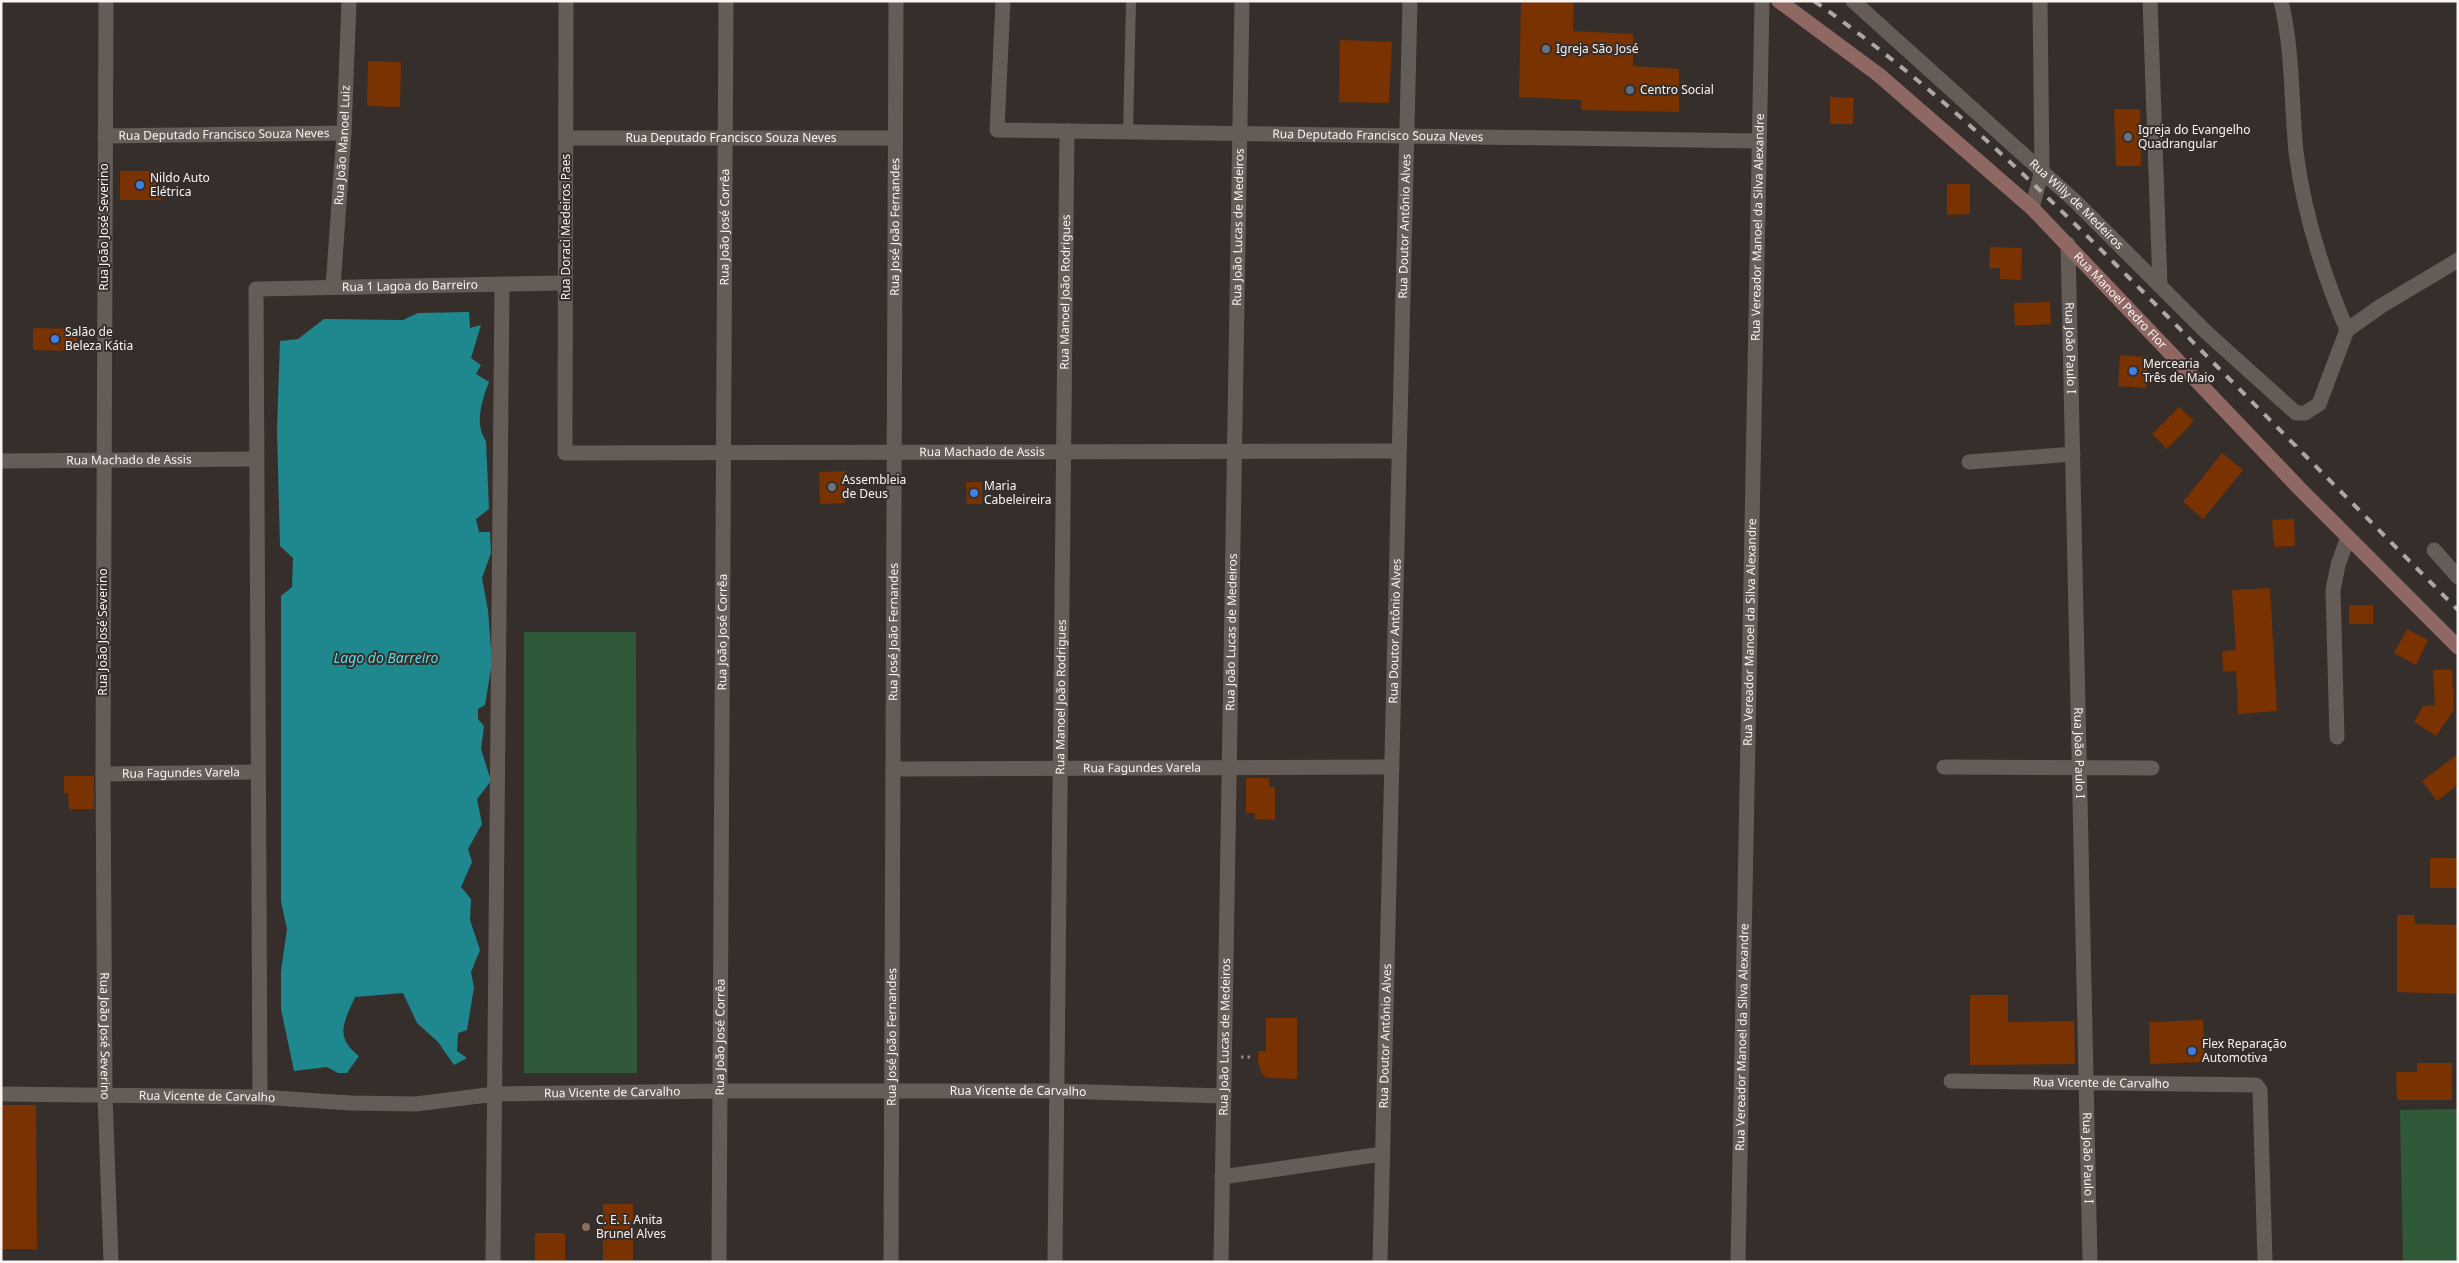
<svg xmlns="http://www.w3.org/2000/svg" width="2459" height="1263" font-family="'Noto Sans',sans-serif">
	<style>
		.green { fill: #30593a }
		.water { fill: #1f888f }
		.building { fill: #793200 }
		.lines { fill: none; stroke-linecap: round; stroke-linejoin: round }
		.path { stroke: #918a88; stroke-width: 3; stroke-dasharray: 2.5 4; stroke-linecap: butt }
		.lane { stroke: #655c58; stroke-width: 10 }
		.street { stroke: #655c58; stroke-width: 15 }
		.secondary { stroke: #8f6864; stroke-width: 15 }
		.rail { stroke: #ada7a5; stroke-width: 4; stroke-dasharray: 9 9; stroke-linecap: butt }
		.worship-dot { fill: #6b7280; stroke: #362e2b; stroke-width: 2 }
		.service-dot { fill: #5c6f8a; stroke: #362e2b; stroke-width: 2 }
		.shop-dot { fill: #3f7fe0; stroke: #362e2b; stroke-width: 2 }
		.education-dot { fill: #8d6e63; stroke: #362e2b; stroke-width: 2 }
		.labels { text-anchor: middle; stroke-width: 4; stroke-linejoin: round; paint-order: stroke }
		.poi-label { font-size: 12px; fill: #f9f4f2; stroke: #362e2b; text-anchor: start }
		.street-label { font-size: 12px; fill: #f9f4f2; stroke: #362e2b }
		.water-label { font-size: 14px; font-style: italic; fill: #58dbe4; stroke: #362e2b }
	</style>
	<rect width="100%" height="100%" fill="#362e2b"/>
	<path class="green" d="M524,632H636L637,1073H524Z
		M2458,1109V1262H2403L2400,1110Z"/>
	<path class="water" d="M469,312L470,328L481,325L471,358L481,365L476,374L489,382C482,400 474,424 486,441L489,509L476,519L479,532H490L491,553L482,578L488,610L492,662L485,705L478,709V719L484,726L481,749L491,781L477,799L482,824L468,849L472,862L461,887L471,899L470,920L480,950L471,972L474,987L467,1030L458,1033L457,1051L467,1058L454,1065L438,1042L417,1023L403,993L355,997C344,1022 334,1037 359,1056L347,1073H338L327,1067L294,1071L281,1009V971L287,929L281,902V596L292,587L293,558L280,546L277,429L280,341L298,339L324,319L403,320L418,313Z"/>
	<path class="building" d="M1521,1H1574L1573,31L1633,34V66L1679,69V112L1581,110V100L1519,97Z
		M1340,40L1392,42L1389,103L1339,102Z
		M368,61L401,62L400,107L367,106Z
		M1830,97L1854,98L1853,124H1830Z
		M2114,109H2140L2141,166H2116Z
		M120,171H160L161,200H120Z
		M1947,184H1970V214L1947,215Z
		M1990,247L2022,248L2021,280L2000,279V268H1989Z
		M2050,302L2051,324L2015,326L2014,303Z
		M33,328L78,329L77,351L33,350Z
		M2120,355L2148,357L2146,388L2118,386Z
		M2179,407L2194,421L2167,449L2152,434Z
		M2222,453L2243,470L2203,519L2183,502Z
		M845,471V503L820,504L819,472Z
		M966,482H982V504H967Z
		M2294,519L2295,546L2274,547L2272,520Z
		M2270,588L2277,711L2238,714L2236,671L2223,672L2222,651L2236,650L2232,590Z
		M2349,605H2373V624H2349Z
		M2407,629L2428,640L2416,665L2394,653Z
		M2452,669L2454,710L2436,736L2414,722L2423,706L2435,705L2433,670Z
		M2458,754V785L2437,801L2422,781Z
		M64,776H94V809H69L68,793H64Z
		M1246,778H1269V787H1275V820L1255,819V813H1246Z
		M2430,858H2458V888H2430Z
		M2397,915H2414L2415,924L2458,925V994L2397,992Z
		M1970,995H2008V1022L2074,1021L2075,1064L1970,1065Z
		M1266,1018H1297V1079L1267,1078L1262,1074L1258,1062V1051H1266Z
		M2203,1020L2205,1062L2150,1064L2149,1022Z
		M2417,1063H2452V1100H2397L2396,1072H2417Z
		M1,1105H36L37,1249H1Z
		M603,1204H633V1262H603Z
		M535,1233H565V1262H535Z"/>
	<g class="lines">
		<path class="path" d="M1241,1057H1253"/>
		<path class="lane" d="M1128,132L1131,1"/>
		<g class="street">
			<path id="s1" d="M106,1L103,774L105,1095L111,1262"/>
			<path id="s2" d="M566,1L565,453L1399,451"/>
			<path id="s3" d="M1003,1L997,130L1758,141"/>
			<path id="s4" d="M1853,1L2076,202L2206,332L2296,413H2305L2319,404L2347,330L2381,306L2458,260"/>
			<path d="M2150,1L2160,286"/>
			<path d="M2281,1C2293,51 2291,101 2296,152C2304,214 2323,274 2347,330"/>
			<path id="s5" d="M105,136L344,133"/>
			<path id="s6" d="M566,138H895"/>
			<path d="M2032,208L2042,171L2040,1"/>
			<path id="s7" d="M2068,244L2090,1262"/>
			<path id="s8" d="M333,287L344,133L349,1"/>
			<path id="s9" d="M1,461L257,459"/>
			<path d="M1969,462L2073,454"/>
			<path d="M2434,550L2458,577"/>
			<path d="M2337,737L2333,590L2338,565L2348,537"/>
			<path d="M1944,767L2152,768"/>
			<path id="s10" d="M893,769L1392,767"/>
			<path id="s11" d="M103,774L258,772"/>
			<path id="s12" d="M1951,1081L2256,1085L2260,1090L2265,1262"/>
			<path id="s13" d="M1,1094L260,1097L350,1103L416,1104L495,1094L720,1091H1057L1224,1096"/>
			<path id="s14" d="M260,1097L256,289L565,283"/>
			<path d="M1222,1177L1382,1154"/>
			<path d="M493,1262L502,284"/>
			<path id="s15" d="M719,1262L726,1"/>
			<path id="s16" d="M891,1262L896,1"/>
			<path id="s17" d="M1055,1262L1067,131"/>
			<path id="s18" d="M1221,1262L1242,1"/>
			<path id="s19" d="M1380,1262L1410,1"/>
			<path id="s20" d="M1738,1262L1762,1"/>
		</g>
		<path class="secondary" id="s21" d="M1779,1L1879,75L2032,208L2300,489L2458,647"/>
		<path class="rail" d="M1814,1C1947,94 2062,210 2176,325C2270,420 2364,515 2458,610"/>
	</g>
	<g class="worship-dot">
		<circle cx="1546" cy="49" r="5"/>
		<circle cx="2128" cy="137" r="5"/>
		<circle cx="832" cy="487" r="5"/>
	</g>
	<circle class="service-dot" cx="1630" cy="90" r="5"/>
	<g class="shop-dot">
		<circle cx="140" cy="185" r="5"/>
		<circle cx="55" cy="339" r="5"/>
		<circle cx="2133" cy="371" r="5"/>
		<circle cx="974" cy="493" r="5"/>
		<circle cx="2192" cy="1051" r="5"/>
	</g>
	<circle class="education-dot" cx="586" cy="1227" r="5"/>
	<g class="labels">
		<g class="poi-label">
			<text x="1556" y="53">Igreja São José</text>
			<text x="1640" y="94">Centro Social</text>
			<text x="2138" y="134">Igreja do Evangelho<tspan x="2138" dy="14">Quadrangular</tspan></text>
			<text x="150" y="182">Nildo Auto<tspan x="150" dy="14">Elétrica</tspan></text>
			<text x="65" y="336">Salão de<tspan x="65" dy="14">Beleza Kátia</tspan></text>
			<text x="2143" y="368">Mercearia<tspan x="2143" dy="14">Três de Maio</tspan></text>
			<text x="842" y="484">Assembleia<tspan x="842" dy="14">de Deus</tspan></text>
			<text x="984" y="490">Maria<tspan x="984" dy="14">Cabeleireira</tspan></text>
			<text x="2202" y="1048">Flex Reparação<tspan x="2202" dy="14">Automotiva</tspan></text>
			<text x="596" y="1224">C. E. I. Anita<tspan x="596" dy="14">Brunel Alves</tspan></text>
		</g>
		<g class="street-label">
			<text dy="4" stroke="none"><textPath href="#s5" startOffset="119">Rua Deputado Francisco Souza Neves</textPath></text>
			<text dy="4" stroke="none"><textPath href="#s3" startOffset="510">Rua Deputado Francisco Souza Neves</textPath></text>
			<text dy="4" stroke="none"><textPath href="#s6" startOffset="165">Rua Deputado Francisco Souza Neves</textPath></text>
			<text dy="4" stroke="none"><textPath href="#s8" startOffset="142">Rua João Manoel Luiz</textPath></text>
			<text dy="4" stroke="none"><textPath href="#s4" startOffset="302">Rua Willy de Medeiros</textPath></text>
			<text transform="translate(104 227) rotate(-90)" y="4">Rua João José Severino</text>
			<text transform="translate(566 227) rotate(-90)" y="4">Rua Doraci Medeiros Paes</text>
			<text dy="4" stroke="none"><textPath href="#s15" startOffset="1035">Rua João José Corrêa</textPath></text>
			<text dy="4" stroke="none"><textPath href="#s16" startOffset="1035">Rua José João Fernandes</textPath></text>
			<text dy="4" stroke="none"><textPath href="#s18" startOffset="1035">Rua João Lucas de Medeiros</textPath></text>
			<text dy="4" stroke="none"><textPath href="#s19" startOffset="1036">Rua Doutor Antônio Alves</textPath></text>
			<text dy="4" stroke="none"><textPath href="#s20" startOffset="1035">Rua Vereador Manoel da Silva Alexandre</textPath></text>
			<text dy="4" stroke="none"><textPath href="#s14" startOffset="962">Rua 1 Lagoa do Barreiro</textPath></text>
			<text dy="4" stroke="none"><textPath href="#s17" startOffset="970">Rua Manoel João Rodrigues</textPath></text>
			<text dy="4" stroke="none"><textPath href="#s21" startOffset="455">Rua Manoel Pedro Flor</textPath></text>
			<text dy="4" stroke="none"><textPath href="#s7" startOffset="104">Rua João Paulo I</textPath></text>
			<text dy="4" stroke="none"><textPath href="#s2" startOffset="869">Rua Machado de Assis</textPath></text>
			<text dy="4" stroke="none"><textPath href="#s9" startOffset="128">Rua Machado de Assis</textPath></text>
			<text dy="4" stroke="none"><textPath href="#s16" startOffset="630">Rua José João Fernandes</textPath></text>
			<text dy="4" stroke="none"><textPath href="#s19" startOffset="631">Rua Doutor Antônio Alves</textPath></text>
			<text dy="4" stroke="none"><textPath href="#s20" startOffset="630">Rua Vereador Manoel da Silva Alexandre</textPath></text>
			<text transform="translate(103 632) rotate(-90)" y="4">Rua João José Severino</text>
			<text dy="4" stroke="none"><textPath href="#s15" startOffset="630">Rua João José Corrêa</textPath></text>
			<text dy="4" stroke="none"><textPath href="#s18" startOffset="630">Rua João Lucas de Medeiros</textPath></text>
			<text dy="4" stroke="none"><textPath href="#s17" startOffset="565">Rua Manoel João Rodrigues</textPath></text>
			<text dy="4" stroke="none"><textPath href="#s7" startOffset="509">Rua João Paulo I</textPath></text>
			<text dy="4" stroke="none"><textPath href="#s10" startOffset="249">Rua Fagundes Varela</textPath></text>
			<text dy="4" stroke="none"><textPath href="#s11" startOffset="78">Rua Fagundes Varela</textPath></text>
			<text dy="4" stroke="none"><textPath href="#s15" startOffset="225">Rua João José Corrêa</textPath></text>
			<text dy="4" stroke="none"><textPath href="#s16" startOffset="225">Rua José João Fernandes</textPath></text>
			<text dy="4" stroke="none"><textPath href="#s18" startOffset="225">Rua João Lucas de Medeiros</textPath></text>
			<text dy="4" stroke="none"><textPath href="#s19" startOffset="226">Rua Doutor Antônio Alves</textPath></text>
			<text dy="4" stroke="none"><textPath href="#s20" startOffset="225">Rua Vereador Manoel da Silva Alexandre</textPath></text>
			<text dy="4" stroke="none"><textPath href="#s1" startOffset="1035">Rua João José Severino</textPath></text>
			<text dy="4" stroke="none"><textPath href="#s12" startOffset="150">Rua Vicente de Carvalho</textPath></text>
			<text dy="4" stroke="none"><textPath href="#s13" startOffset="1018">Rua Vicente de Carvalho</textPath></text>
			<text dy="4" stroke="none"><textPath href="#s13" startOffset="612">Rua Vicente de Carvalho</textPath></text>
			<text dy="4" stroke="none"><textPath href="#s13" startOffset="206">Rua Vicente de Carvalho</textPath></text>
			<text dy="4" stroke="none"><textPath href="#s7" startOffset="914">Rua João Paulo I</textPath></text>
		</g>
		<g class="water-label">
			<text x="386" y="663">Lago do Barreiro</text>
		</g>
	</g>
	<rect width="2459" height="1263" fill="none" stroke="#f9f4f2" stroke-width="5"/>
</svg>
